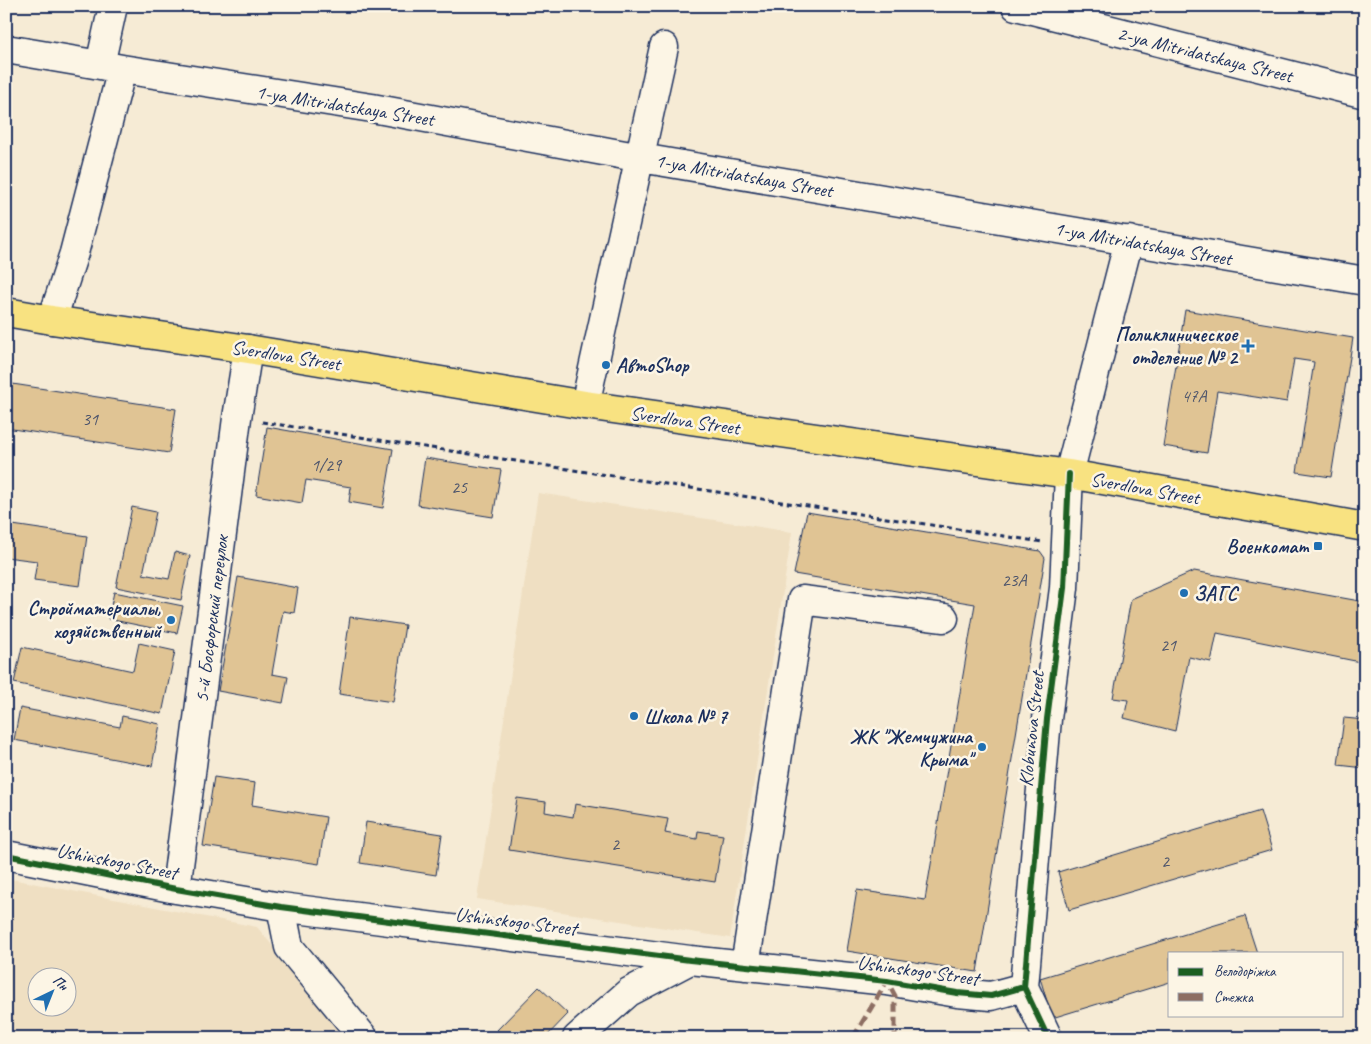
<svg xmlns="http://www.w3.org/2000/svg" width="1371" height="1044" font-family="Caveat,sans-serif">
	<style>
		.built { fill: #efdfc2; fill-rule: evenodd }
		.building { fill: #e0c494; stroke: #1b2f5e }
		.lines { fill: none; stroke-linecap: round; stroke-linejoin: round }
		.minor-casing { stroke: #1b2f5e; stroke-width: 31 }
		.major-casing { stroke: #1b2f5e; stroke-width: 31 }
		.path { stroke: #1b2f5e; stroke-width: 3; stroke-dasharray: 5 4; stroke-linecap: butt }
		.minor { stroke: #fcf5e5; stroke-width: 28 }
		.major { stroke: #f8e281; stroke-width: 28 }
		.quiet { stroke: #8d6e63; stroke-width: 5; stroke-dasharray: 10 5; stroke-linecap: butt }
		.cycleway-casing { stroke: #fcf5e5; stroke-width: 9 }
		.cycleway { stroke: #1b5e20; stroke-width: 6 }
		.poi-dot { fill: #1f6fb2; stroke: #fcf5e5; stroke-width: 2 }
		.labels { text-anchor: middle; stroke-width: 5; stroke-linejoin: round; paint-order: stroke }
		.number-label { font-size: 18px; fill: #4c546c }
		.street-label { font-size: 20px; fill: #1b2f5e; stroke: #fcf5e5 }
		.poi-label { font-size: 20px; font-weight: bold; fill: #1b2f5e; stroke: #fcf5e5; text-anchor: end }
	</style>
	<rect width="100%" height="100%" fill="#f6ebd5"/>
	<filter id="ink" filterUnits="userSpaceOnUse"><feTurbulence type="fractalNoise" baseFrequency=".02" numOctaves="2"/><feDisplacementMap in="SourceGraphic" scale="10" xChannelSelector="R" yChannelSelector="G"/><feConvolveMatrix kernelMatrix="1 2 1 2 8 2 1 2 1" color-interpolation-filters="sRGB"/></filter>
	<g filter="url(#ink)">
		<path class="built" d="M538,493L792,532L730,938L477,899Z
			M6,878L257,927L349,1038H6ZM38,976H68V1006H38Z"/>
		<path class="building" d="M1185,310L1353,338L1331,477L1297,472L1314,362L1294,359L1287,402L1217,391L1207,453L1163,446Z
			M6,383L176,409L169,453L6,428Z
			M267,427L393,449L383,508L349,502L351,487L306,480L302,503L256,495Z
			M425,458L501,470L493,517L418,505Z
			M132,507L156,512L143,574L169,579L175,552L190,556L181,600L116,587Z
			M807,512L1040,551L1045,558L977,972L847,951L857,890L925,900L975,604L794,574Z
			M6,524L87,536L80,586L34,580L37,561L6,557Z
			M1194,571L1365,602V663L1217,633L1211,662L1189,657L1175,731L1124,718L1128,700L1113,698L1131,599Z
			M238,577L298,588L294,613L283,611L272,674L288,677L283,703L218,691Z
			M114,592L183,606L177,633L108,619Z
			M350,617L405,625L393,702L339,694Z
			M139,643L175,651L162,714L14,683L22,647L133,671Z
			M20,708L120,727L122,716L160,724L152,766L14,740Z
			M1344,718L1365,720V768L1338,765Z
			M214,777L255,783L252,805L326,817L319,864L203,846Z
			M517,798L546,802L545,812L573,817L575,804L668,819L665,833L697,839L698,831L723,835L715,882L509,850Z
			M1260,811L1272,850L1069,910L1058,872Z
			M366,822L442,834L436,875L360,863Z
			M1245,916L1257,953H1170V982L1052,1018L1040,978Z
			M1365,919V935L1357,923Z
			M539,987L568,1014L545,1038H505L497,1030Z"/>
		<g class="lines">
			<g class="minor-casing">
				<path id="minor" d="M1016,6L1365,94
					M6,49L100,65
					M122,69L372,108L641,158L1365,281
					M52,320L74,253L122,69L100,65L113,6
					M585,405L664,47
					M6,855L176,889L281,907L690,960L887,981L957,993L991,996L1024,987
					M176,889L237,418L248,349
					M281,907L289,947L364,1038
					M745,966L802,600L944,618
					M577,1038L629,992L690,960
					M1048,1038L1024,987L1047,719L1064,588L1069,474L1129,240"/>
			</g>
			<g class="major-casing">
				<path id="major" d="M6,312L52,320L248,349L585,405L1069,474L1365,527"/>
			</g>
			<path class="path" d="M262,422L1042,542"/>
			<use href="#minor" class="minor"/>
			<use href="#major" class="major"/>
			<path class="quiet" d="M853,1038L887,981L895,996V1038"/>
			<g class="cycleway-casing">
				<path id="cycleway" d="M6,855L176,889L281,907L690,960L887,981L957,993L991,996L1024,987
					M1048,1038L1024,987L1047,719L1064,588L1069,474"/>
			</g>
			<use href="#cycleway" class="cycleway"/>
		</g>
	</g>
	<g class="poi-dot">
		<path d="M1245.5 338.5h5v5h5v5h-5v5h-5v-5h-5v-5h5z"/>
		<circle cx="606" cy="365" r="5"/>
		<rect x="1313" y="541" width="10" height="10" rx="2.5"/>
		<circle cx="1184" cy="593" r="5"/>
		<circle cx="171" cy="620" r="5"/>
		<circle cx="634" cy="716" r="5"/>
		<circle cx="982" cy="747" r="5"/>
	</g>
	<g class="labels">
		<g class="number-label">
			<text x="1194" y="402">47А</text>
			<text x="90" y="425">31</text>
			<text x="326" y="471">1/29</text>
			<text x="459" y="493">25</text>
			<text x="1014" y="586">23А</text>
			<text x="1168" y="651">21</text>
			<text x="615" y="850">2</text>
			<text x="1165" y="867">2</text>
		</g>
		<g class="street-label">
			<text transform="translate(1205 54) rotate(14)" y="7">2-ya Mitridatskaya Street</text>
			<text transform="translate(345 105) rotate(9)" y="7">1-ya Mitridatskaya Street</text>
			<text transform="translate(744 175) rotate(10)" y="7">1-ya Mitridatskaya Street</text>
			<text transform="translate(1143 243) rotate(10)" y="7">1-ya Mitridatskaya Street</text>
			<text transform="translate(286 355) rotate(9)" y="7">Sverdlova Street</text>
			<text transform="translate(685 420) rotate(8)" y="7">Sverdlova Street</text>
			<text transform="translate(1145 488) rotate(10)" y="7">Sverdlova Street</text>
			<text transform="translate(211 619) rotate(-83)" y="7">5-й Босфорский переулок</text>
			<text transform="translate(1031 729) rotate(-84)" y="7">Klobunova Street</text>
			<text transform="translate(117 861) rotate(11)" y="7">Ushinskogo Street</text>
			<text transform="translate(516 921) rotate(7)" y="7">Ushinskogo Street</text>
			<text transform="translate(918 970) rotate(8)" y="7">Ushinskogo Street</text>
		</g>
		<g class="poi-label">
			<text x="1237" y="341">Поликлиническое<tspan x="1237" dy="23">отделение № 2</tspan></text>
			<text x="616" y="372" text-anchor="start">АвтоShop</text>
			<text x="1308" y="553">Военкомат</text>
			<text x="1194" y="600" text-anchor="start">ЗАГС</text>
			<text x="161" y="615">Стройматериалы,<tspan x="161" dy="23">хозяйственный</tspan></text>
			<text x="644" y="723" text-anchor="start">Школа № 7</text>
			<text x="972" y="743">ЖК "Жемчужина<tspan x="972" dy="23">Крыма"</tspan></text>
		</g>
	</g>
	<rect width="1371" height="1044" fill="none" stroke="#fcf5e5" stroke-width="25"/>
	<rect x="12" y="12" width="1346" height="1019" fill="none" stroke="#1b2f5e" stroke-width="2" filter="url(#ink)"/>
	<rect x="1168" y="952" width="175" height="65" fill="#fcf5e5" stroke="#a2a6af"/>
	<rect x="1178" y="968" width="25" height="8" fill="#1b5e20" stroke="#a2a6af"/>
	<text x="1214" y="976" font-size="15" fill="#1b2f5e">Велодоріжка</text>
	<rect x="1178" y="993" width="25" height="8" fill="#8d6e63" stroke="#a2a6af"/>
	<text x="1214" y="1002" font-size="15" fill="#1b2f5e">Стежка</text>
	<g transform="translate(52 992) rotate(43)"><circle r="24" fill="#fcf5e5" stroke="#a2a6af"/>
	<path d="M0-4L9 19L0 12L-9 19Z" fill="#1f6fb2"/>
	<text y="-8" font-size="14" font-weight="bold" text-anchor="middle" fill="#1b2f5e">Пн</text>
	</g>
</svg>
